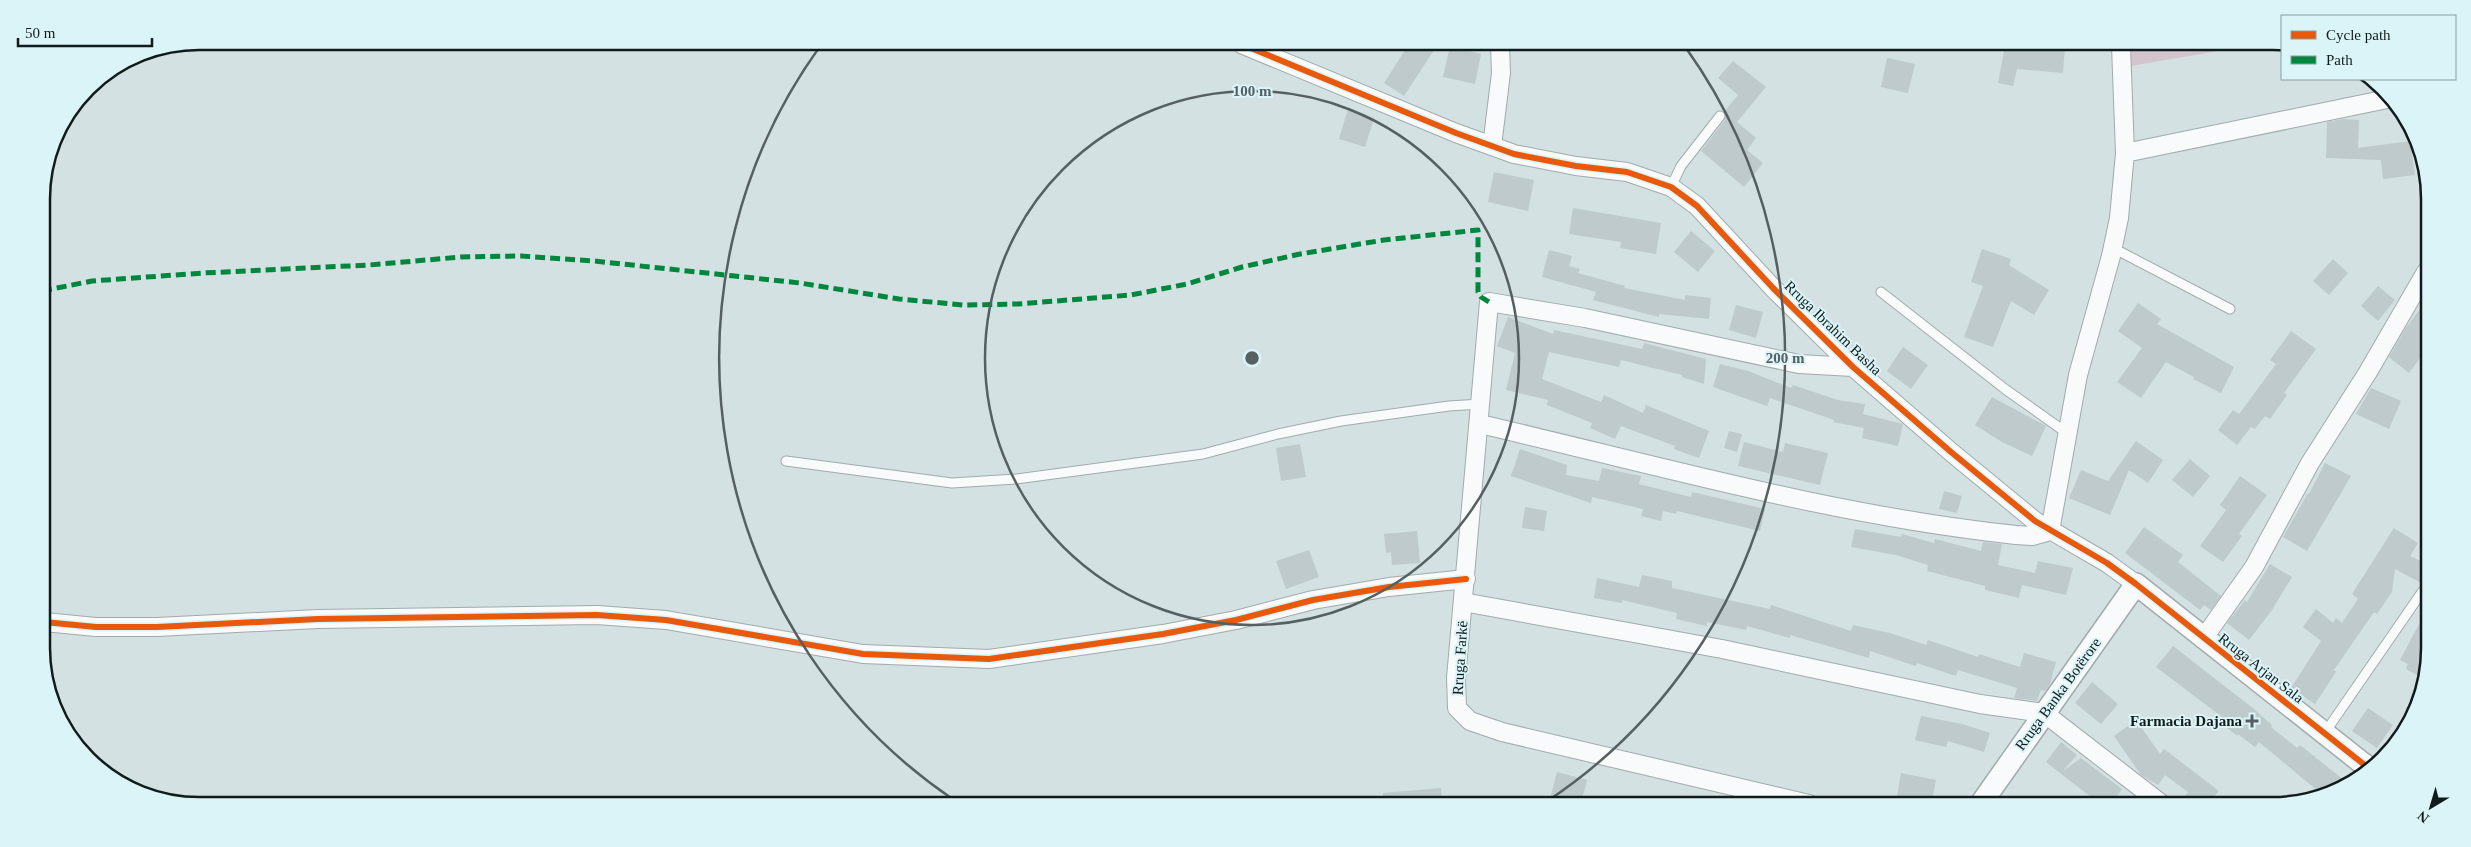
<svg xmlns="http://www.w3.org/2000/svg" width="2471" height="847" font-family="'Times New Roman',serif">
	<style>
		.green { fill: #d2c5ce }
		.building { fill: #becacb }
		.lines { fill: none; stroke-linecap: round; stroke-linejoin: round }
		.service-casing { stroke: #a0abad; stroke-width: 11 }
		.minor-casing { stroke: #a0abad; stroke-width: 20 }
		.tertiary-casing { stroke: #a0abad; stroke-width: 24 }
		.service { stroke: #f8fafb; stroke-width: 9 }
		.minor { stroke: #f8fafb; stroke-width: 18 }
		.tertiary { stroke: #f8fafb; stroke-width: 21 }
		.quiet { stroke: #00873e; stroke-width: 5; stroke-dasharray: 10 5; stroke-linecap: butt }
		.cycleway-casing { stroke: #daf4f7; stroke-width: 9 }
		.cycleway { stroke: #e8590c; stroke-width: 6 }
		.ring { fill: none; stroke: #566062; stroke-width: 2.5 }
		.poi-dot { fill: #566062; stroke: #daf4f7; stroke-width: 2 }
		.labels { text-anchor: middle; stroke-width: 4; stroke-linejoin: round; paint-order: stroke }
		.street-label { font-size: 15px; fill: #121b1c; stroke: #daf4f7 }
		.poi-label { font-size: 15px; font-weight: bold; fill: #121b1c; stroke: #daf4f7; text-anchor: end }
		.rim { fill: none; stroke: #121b1c; stroke-width: 2.5 }
		.centre { fill: #566062; stroke: #daf4f7; stroke-width: 2.5 }
		.ring-label { font-size: 15px; text-anchor: middle; font-weight: bold; fill: #566062; stroke: #daf4f7; stroke-width: 4; stroke-linejoin: round; paint-order: stroke }
	</style>
	<rect width="100%" height="100%" fill="#d3e1e3"/>
	<path class="green" d="M2125,46L2242,47L2125,67Z"/>
	<path class="building" d="M1409,44H1438L1404,96L1384,83Z
		M1450,46L1481,54L1475,84L1443,77Z
		M2005,46L2030,51V46H2065L2063,73L2017,69L2013,86L1998,83Z
		M1887,58L1915,64L1908,93L1881,87Z
		M1733,61L1766,87L1737,122L1756,138L1747,150L1763,163L1744,187L1701,151L1725,120L1724,112L1738,95L1718,78Z
		M1348,109L1374,118L1365,147L1339,139Z
		M2343,119L2359,120L2358,148L2410,141L2415,175L2383,179L2381,160L2326,158L2327,122Z
		M1494,172L1534,180L1528,211L1488,202Z
		M1573,208L1661,223L1656,254L1620,248L1621,242L1569,234Z
		M1691,231L1715,251L1698,272L1674,252Z
		M1982,249L2011,259L2009,265L2049,290L2034,315L2011,301L1993,347L1964,337L1983,286L1971,282Z
		M1549,250L1572,256L1569,266L1580,269L1578,273L1625,286L1624,288L1685,300V295L1711,298L1709,319L1659,314V317L1593,300L1596,292L1542,277Z
		M2333,259L2348,273L2329,295L2313,281Z
		M2378,286L2395,300L2378,321L2361,306Z
		M2426,301V350L2409,373L2389,357L2405,329Z
		M2138,303L2161,319L2157,324L2234,367L2221,393L2193,379L2194,377L2166,362L2141,398L2117,382L2142,348L2118,331Z
		M1736,305L1763,312L1756,338L1729,330Z
		M1508,317L1553,334L1554,330L1642,349L1644,343L1706,359L1704,384L1682,377V375L1621,360L1619,367L1549,352L1542,379L1601,402L1604,395L1643,413L1646,405L1709,431L1699,458L1674,449L1675,446L1621,426L1615,439L1590,428L1592,423L1547,405L1548,400L1506,390L1515,353L1497,346Z
		M2291,331L2316,349L2284,393L2287,395L2270,419L2265,416L2255,429L2251,427L2237,445L2218,430L2233,410L2239,414L2276,364L2270,360Z
		M1903,347L1928,365L1911,389L1887,371Z
		M1720,364L1748,371L1791,388L1793,385L1838,400L1865,404L1863,414L1903,424L1898,446L1862,438L1864,428L1833,422L1834,420L1770,398L1767,406L1713,387Z
		M2371,388L2401,401L2389,429L2356,414Z
		M1992,397L2046,426L2032,456L2002,442L1975,425Z
		M1729,431L1742,434L1737,452L1724,448Z
		M2136,441L2163,460L2148,483L2129,470L2110,515L2069,498L2081,470L2108,481Z
		M1744,442L1783,452L1785,443L1828,453L1820,485L1738,466Z
		M1300,444L1306,477L1281,481L1276,448Z
		M1520,449L1567,465L1566,475L1599,481L1602,468L1641,476L1639,484L1691,497L1692,492L1765,509L1760,531L1677,511L1676,514L1663,511L1661,521L1641,516L1643,509L1592,497L1591,503L1511,476Z
		M2190,459L2210,476L2193,497L2172,480Z
		M2325,463L2351,476L2307,551L2283,537L2308,493L2309,494Z
		M2240,476L2267,495L2239,534L2242,536L2223,562L2200,546L2226,510L2220,505Z
		M1944,491L1962,496L1957,513L1939,509Z
		M1525,507L1547,511L1544,531L1522,528Z
		M2144,527L2183,555L2178,562L2221,596L2211,610L2204,605L2200,610L2125,553Z
		M2394,528L2418,543L2410,556L2425,563V585L2395,569L2392,592L2377,614L2374,612L2334,670L2336,672L2315,704L2291,688L2321,641L2303,627L2316,609L2333,623L2336,618L2342,623L2358,599L2352,594Z
		M1855,529L1901,537L1902,534L1934,543L1935,539L1981,551L1983,542L2002,544L1998,565L2035,573L2038,561L2073,568L2066,595L2022,585L2019,598L1985,590V586L1927,571L1928,565L1896,555L1851,547Z
		M1417,531L1420,563L1392,565L1391,552L1386,553L1384,534Z
		M1309,550L1319,577L1286,589L1276,561Z
		M2270,564L2292,577L2272,610L2249,640L2227,623L2238,609L2245,600L2247,602Z
		M1642,575L1672,581V588L1770,609L1771,605L1851,631L1853,625L1890,633L1926,645L1928,640L1978,657L1979,654L2020,667L2024,653L2056,662L2050,684L2045,691L2041,690L2037,701L2014,698L2017,688L1958,670L1956,676L1917,663L1916,666L1870,651L1869,658L1790,635V638L1747,626L1746,630L1707,622V626L1676,619L1677,613L1622,600V603L1594,598L1597,578L1639,587Z
		M2425,613L2424,679L2406,669L2408,664L2400,660Z
		M2173,646L2254,709L2272,725L2271,727L2297,748L2300,745L2349,784L2324,796L2259,742L2255,747L2238,734L2237,736L2226,727L2230,723L2156,667Z
		M2092,682L2118,704L2101,724L2075,703Z
		M2368,708L2393,725L2377,748L2352,731Z
		M1921,716L1962,724L1990,733L1984,752L1948,741L1946,747L1915,740Z
		M2136,720L2160,754L2164,749L2219,791L2207,805H2178L2188,792L2165,775L2158,785L2141,775L2114,736Z
		M2061,742L2077,755L2063,771L2081,758L2122,789L2110,805H2101L2046,762Z
		M1557,772L1587,780L1581,804H1567L1550,799Z
		M1901,773L1936,780L1931,805L1896,802Z
		M1441,788L1442,803H1383V793Z"/>
	<g class="lines">
		<g class="service-casing">
			<path id="service" d="M1671,187L1681,166L1720,116
				M2113,248L2230,309
				M1881,292L2005,389L2067,433
				M786,461L952,483L1016,479L1203,454L1278,434L1341,421L1449,406L1481,404
				M2324,734L2422,592"/>
		</g>
		<g class="minor-casing">
			<path id="minor" d="M1241,44L1456,133L1514,154L1576,166L1627,172L1671,187L1697,206L1773,288L1853,367L1951,452L2035,521L2107,563L2136,584
				M1492,146L1501,73L1500,45
				M2125,153L2392,98
				M1480,424C1657,465 1834,516 2016,535L2032,536L2050,531L2078,375L2111,256L2119,218L2125,153L2121,46
				M1463,602L1722,649L1980,704L2044,713L2163,805
				M44,622L96,627H157L318,619L597,615L666,620L863,654L989,659L1163,634L1236,620L1313,600L1389,587L1466,579
				M2203,639L2254,567L2310,463L2368,372L2426,272
				M1809,804L1502,732L1470,721L1457,708L1456,678L1489,302L1585,318L1799,364L1853,367"/>
		</g>
		<g class="tertiary-casing">
			<path id="tertiary" d="M1980,805L2136,584L2371,770"/>
		</g>
		<use href="#service" class="service"/>
		<use href="#minor" class="minor"/>
		<use href="#tertiary" class="tertiary"/>
		<path class="quiet" d="M42,291L92,281L203,273L369,265L461,257L521,256L594,261L800,283L899,299L963,305L1018,304L1131,295L1187,284L1242,267L1300,254L1384,240L1478,230V292L1481,297L1489,302"/>
		<g class="cycleway-casing">
			<path id="cycleway" d="M1241,44L1456,133L1514,154L1576,166L1627,172L1671,187L1697,206L1773,288L1853,367L1951,452L2035,521L2107,563L2136,584L2371,770
				M44,622L96,627H157L318,619L597,615L666,620L863,654L989,659L1163,634L1236,620L1313,600L1389,587L1466,579"/>
		</g>
		<use href="#cycleway" class="cycleway"/>
	</g>
	<g class="ring">
		<circle cx="1252" cy="358" r="267"/>
		<path d="M954 800A533 533 0 0 1 821 45M1686 48A533 533 0 0 1 1546 802"/>
	</g>
	<path class="poi-dot" d="M2249.5 713.5h5v5h5v5h-5v5h-5v-5h-5v-5h5z"/>
	<g class="labels">
		<g class="street-label">
			<text transform="translate(1833 328) rotate(44)" y="5">Rruga Ibrahim Basha</text>
			<text transform="translate(1460 658) rotate(-86)" y="5">Rruga Farkë</text>
			<text transform="translate(2261 668) rotate(38)" y="5">Rruga Arjan Sala</text>
			<text transform="translate(2058 694) rotate(-54)" y="5">Rruga Banka Botërore</text>
		</g>
		<g class="poi-label">
			<text x="2242" y="726">Farmacia Dajana</text>
		</g>
	</g>
	<path d="M0 0H2471V847H0ZM199 50H2272A149 149 0 0 1 2421 199V648A149 149 0 0 1 2272 797H199A149 149 0 0 1 50 648V199A149 149 0 0 1 199 50Z" fill="#daf4f7" fill-rule="evenodd"/>
	<path class="rim" d="M199 50H2272A149 149 0 0 1 2421 199V648A149 149 0 0 1 2272 797H199A149 149 0 0 1 50 648V199A149 149 0 0 1 199 50Z"/>
	<circle cx="1252" cy="358" r="8" class="centre"/>
	<g class="ring-label">
		<text x="1252" y="96">100 m</text>
		<text x="1785" y="363">200 m</text>
	</g>
	<rect x="2281" y="15" width="175" height="65" fill="#daf4f7" stroke="#8a9d9f"/>
	<rect x="2291" y="31" width="25" height="8" fill="#e8590c" stroke="#8a9d9f"/>
	<text x="2326" y="40" font-size="15" fill="#121b1c">Cycle path</text>
	<rect x="2291" y="56" width="25" height="8" fill="#00873e" stroke="#8a9d9f"/>
	<text x="2326" y="65" font-size="15" fill="#121b1c">Path</text>
	<g transform="translate(2431 807) rotate(218)" stroke="#daf4f7" stroke-width="4" paint-order="stroke">
	<path d="M0-4L9 19L0 12L-9 19Z" fill="#121b1c"/>
	<text y="-8" font-size="14" font-weight="bold" text-anchor="middle" fill="#121b1c">N</text>
	</g>
	<path d="M18 38v8h134v-8" fill="none" stroke="#121b1c" stroke-width="2.5"/>
	<text x="25" y="38" font-size="15" fill="#121b1c" stroke="#daf4f7" stroke-width="4" paint-order="stroke">50 m</text>
</svg>
